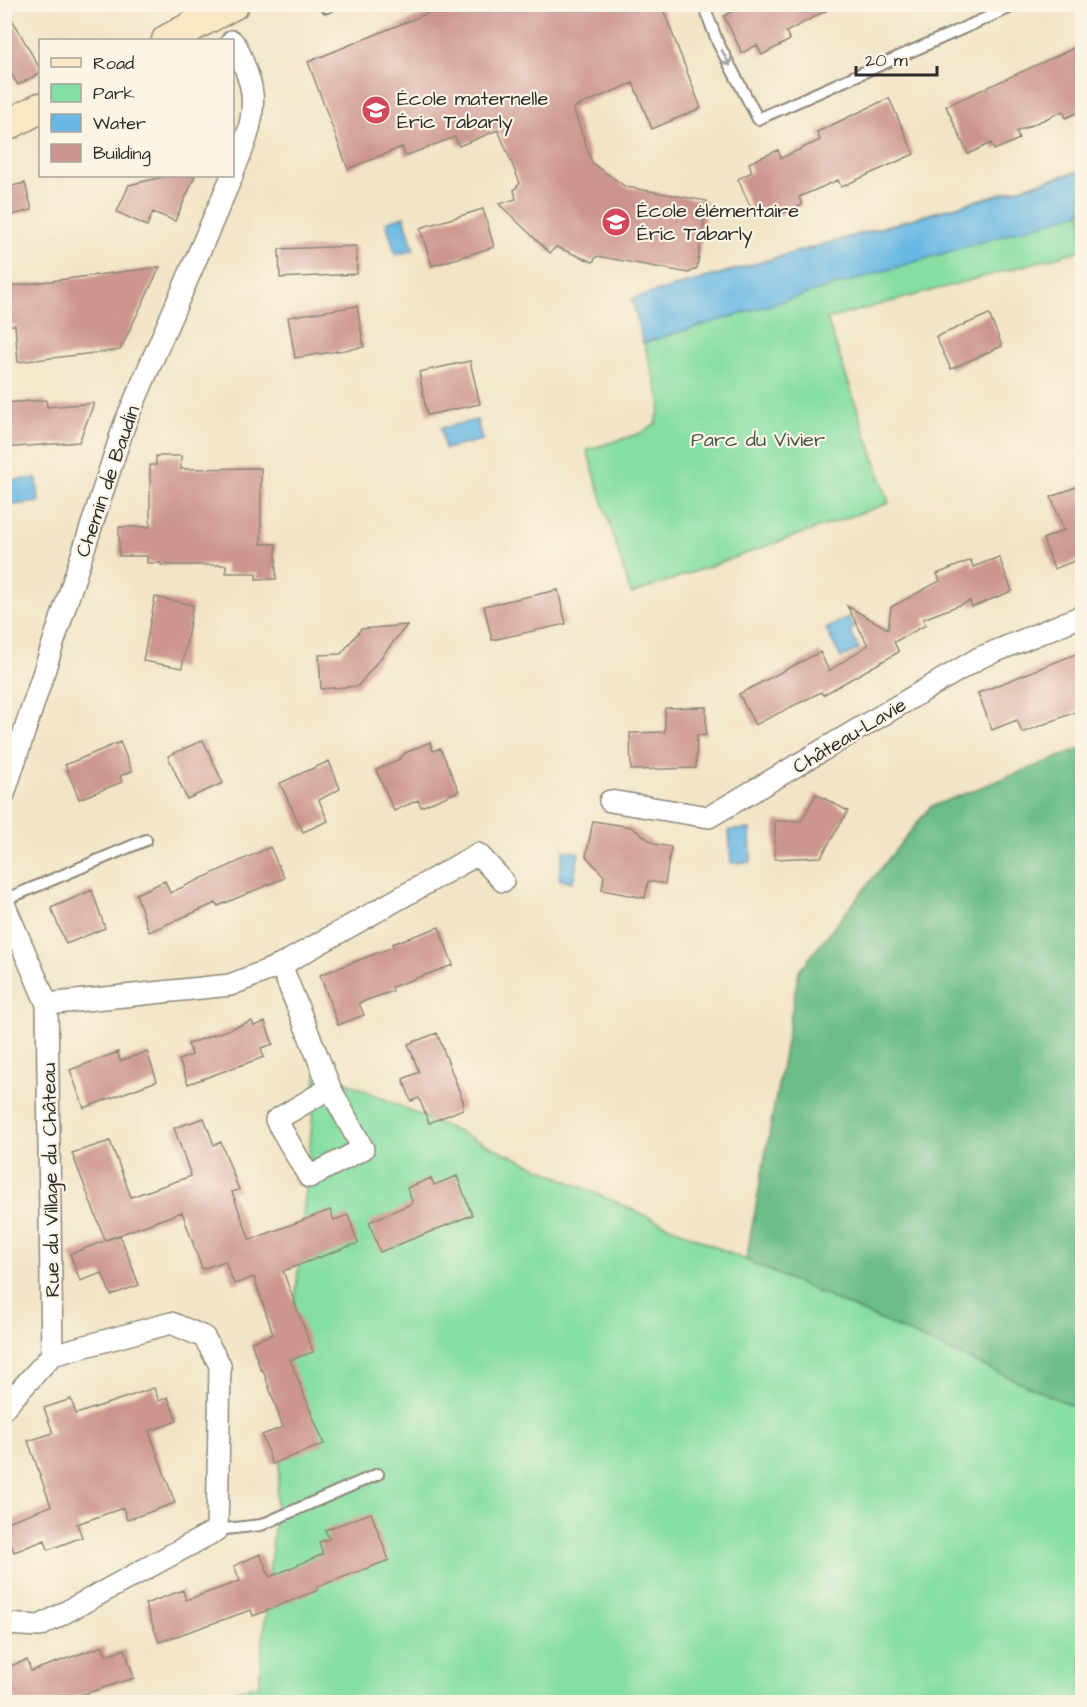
<svg xmlns="http://www.w3.org/2000/svg" width="1087" height="1707" font-family="'Architects Daughter',sans-serif">
	<style>
		.green { fill: #85dea3; stroke: #588467; stroke-width: 1.5 }
		.forest { fill: #6cbd89; stroke: #4c745a; stroke-width: 1.5 }
		.water { fill: #68b8e3; stroke: #4a7287; stroke-width: 1.5 }
		.building { fill: #cc958f }
		.lines { fill: none; stroke-linecap: round; stroke-linejoin: round }
		.service-casing { stroke: #8e8878; stroke-width: 14 }
		.minor-casing { stroke: #8e8878; stroke-width: 24 }
		.secondary-casing { stroke: #8e8878; stroke-width: 33 }
		.service { stroke: #fff; stroke-width: 10 }
		.minor { stroke: #fff; stroke-width: 21 }
		.secondary { stroke: #fae7c3; stroke-width: 30 }
		.oneway { stroke: #a0a0a0 }
		.labels { text-anchor: middle; stroke-width: 4.5; stroke-linejoin: round; paint-order: stroke }
		.poi-label { font-size: 20px; fill: #2b2b2b; stroke: #fcf5e5; text-anchor: start }
		.park-label { font-size: 20px; fill: #425849; stroke: #fcf5e5 }
		.street-label { font-size: 20px; fill: #2b2b2b; stroke: #fcf5e5 }
	</style>
	<rect width="100%" height="100%" fill="#fcf5e5"/>
	<filter id="ink" filterUnits="userSpaceOnUse"><feTurbulence type="fractalNoise" baseFrequency=".0167" numOctaves="2"/><feDisplacementMap in="SourceGraphic" scale="12" xChannelSelector="R" yChannelSelector="G"/><feConvolveMatrix kernelMatrix="1 2 1 2 8 2 1 2 1" color-interpolation-filters="sRGB"/></filter>
	<filter id="wash" filterUnits="userSpaceOnUse"><feTurbulence type="fractalNoise" baseFrequency=".008" numOctaves="4" result="noise"/><feDisplacementMap in="SourceGraphic" scale="24" xChannelSelector="R" yChannelSelector="G"/><feGaussianBlur stdDeviation="1.35" result="paint"/><feColorMatrix in="noise" values="0 0 0 0 0 0 0 0 0 0 0 0 0 0 0 0 0 1.4 0 .05"/><feComposite in="paint" operator="in"/></filter>
	<g filter="url(#wash)">
		<rect width="100%" height="100%" fill="#f2e4c6"/>
		<path class="green" d="M1082,170V250L827,319L889,503L631,594L587,450L641,433L656,423L661,403L632,299Z
			M317,1069L1082,1410V1702H188L259,1685Z"/>
		<path class="forest" d="M1082,748V1410L746,1260L799,971L930,807Z"/>
		<path class="water" d="M1082,171V212L643,343L632,299Z
			M404,216L414,250L396,255L386,222Z
			M477,420L482,440L445,449L441,428Z
			M37,478L39,502L5,506V481Z
			M848,617L854,628L850,631L859,649L841,658L826,629Z
			M750,829L751,862L731,863L729,830Z
			M564,850L579,853L573,882L561,880L559,877Z"/>
		<g id="blocks">
			<path class="building" d="M459,4H661L701,108L652,129L633,83L573,108L592,163L626,187L707,201L697,268L689,273L597,256L593,262L556,247L550,253L499,204L516,199L514,190L520,183L498,130L459,146L455,137L405,156L402,147L348,169L308,62L433,11Z
				M746,4H838L786,32L790,40L762,55L757,45L742,53L724,16Z
				M4,5L40,69V73L18,85L4,62Z
				M1083,44V110L1066,118L1063,111L1016,132L1019,139L994,150L991,143L968,154L946,106Z
				M889,98L914,154L841,187L838,180L799,197L802,205L773,218L770,211L755,217L738,179L752,172L749,163L778,150L781,158L820,140L817,132Z
				M167,176H195L175,221L153,212L147,226L117,212L129,185Z
				M25,183L32,210L4,217V188Z
				M483,209L494,247L432,266L420,228Z
				M356,246L357,274L280,278L279,249Z
				M160,267L120,350L18,362L15,325L4,326V287Z
				M357,306L364,347L295,358L288,317Z
				M989,314L1002,346L951,369L936,337Z
				M470,361L480,404L427,415L419,372Z
				M46,400L47,407L94,403L79,442L4,448V403Z
				M156,456H181V469L261,468V544H276V579H256V573H226V565H161V563H147V556H119V527H150V465H156Z
				M1083,484V573L1077,560L1054,569L1043,539L1064,530L1051,497Z
				M999,557L1012,591L972,607L970,601L923,619L926,625L894,642L899,652L823,695L821,692L755,725L739,694L820,652L829,671L868,645L847,606L888,629L891,607L940,581L937,574L971,560L973,567Z
				M558,590L566,624L492,640L484,606Z
				M155,597L193,605L182,668L143,661Z
				M407,625L358,686L321,689L319,655L341,654L361,629Z
				M1083,651V709L1022,733L1017,720L992,730L978,693Z
				M706,707V735H697L696,768L631,770L630,733L665,732V708Z
				M203,740L223,783L187,799L168,756Z
				M120,742L132,771L120,776L122,782L79,799L65,765Z
				M430,742L433,751L440,748L459,791L421,807L418,800L394,811L376,770L400,759L405,753Z
				M329,761L340,789L319,800L328,821L303,832L280,783Z
				M816,794L848,811L821,857L775,859V821H801Z
				M593,821L631,827L655,844L671,847L665,884L648,881L645,898L602,890L604,876L586,856Z
				M270,847L284,878L218,906L216,903L149,932L136,894L165,881L170,893Z
				M92,890L105,928L66,944L51,908Z
				M439,927L453,965L392,987L393,991L359,1003L364,1015L338,1025L320,975L393,947L392,944Z
				M252,1021L254,1026L265,1022L273,1044L261,1048L264,1057L188,1084L179,1060L192,1055L188,1044Z
				M437,1033L463,1101V1109L429,1123L419,1098L411,1101L403,1079L419,1072L408,1044Z
				M118,1052L120,1061L147,1052L157,1081L84,1108L70,1070Z
				M204,1118L214,1145L221,1142L239,1190L232,1192L250,1240L330,1210L334,1220L348,1215L358,1243L283,1271L313,1352L290,1360L324,1444L272,1464L262,1435L283,1427L263,1370H261L251,1342L273,1334L254,1277L234,1284L225,1261L202,1269L182,1212L105,1240L72,1153L110,1141L131,1197L191,1176L174,1128Z
				M457,1176L472,1215L380,1252L369,1222L413,1203L407,1188L431,1178L434,1185Z
				M120,1235L139,1285L111,1295L102,1273L80,1281L70,1254Z
				M154,1388L159,1401L168,1397L177,1421L149,1431L175,1503L127,1520L123,1508L77,1524L82,1537L48,1550L45,1540L14,1552L4,1528V1523L51,1506L28,1441L53,1433L44,1408L71,1399L76,1414Z
				M371,1513L389,1560L317,1587L318,1590L253,1616L251,1610L159,1642L145,1604L183,1590L186,1600L240,1581L234,1566L260,1554L270,1577L323,1554L319,1542L329,1539L325,1530Z
				M103,1646L106,1655L125,1649L134,1678L59,1702H4V1668L27,1660L31,1671Z"/>
		</g>
	</g>
	<g filter="url(#ink)">
		<use href="#blocks" fill-opacity="0" stroke="#8e8878" stroke-width="1.5"/>
		<g class="lines">
			<g class="service-casing">
				<path id="service" d="M324,4L327,7L333,4
					M703,4L718,43L758,119L1018,4
					M4,900L146,840
					M217,1530L261,1525L378,1474"/>
			</g>
			<g class="minor-casing">
				<path id="minor" d="M232,41L237,47C242,60 248,74 251,87C257,117 244,147 232,174
					M4,794L125,423L232,176
					M610,801L709,817L979,658L1082,616
					M4,904L47,1004L52,1355
					M281,965L330,1088L363,1149L309,1177L276,1120L330,1088
					M47,1004L230,985L281,965L478,854L503,881
					M4,1408L52,1355L171,1323L204,1337L220,1365L217,1530L40,1626L4,1624"/>
			</g>
			<g class="secondary-casing">
				<path id="secondary" d="M167,40L234,4
					M4,127L40,108"/>
			</g>
			<use href="#service" class="service"/>
			<use href="#minor" class="minor"/>
			<use href="#secondary" class="secondary"/>
		</g>
		<defs><path id="oneway-shaft" d="M-6 0H5M1.5-3L5.5 0L1.5 3" fill="none" stroke-width="1.6" stroke-linecap="round" stroke-linejoin="round" transform="scale(1.5)"/></defs>
		<use class="oneway" href="#oneway-shaft" transform="translate(726 58) rotate(62)"/>
	</g>
	<defs>
		<g id="school-disc" transform="scale(1.5)"><circle r="9.5" fill="#d1495b" stroke="#fcf5e5"/><path d="M0-5L7-2L0 1L-7-2ZM-4 1L0 2.5L4 1V4Q0 6-4 4Z" fill="#fff"/></g>
	</defs>
	<g fill-rule="evenodd">
		<use href="#school-disc" x="376" y="110"/>
		<use href="#school-disc" x="616" y="222"/>
	</g>
	<g class="labels">
		<g class="poi-label">
			<text x="397" y="105">École maternelle<tspan x="397" dy="23">Éric Tabarly</tspan></text>
			<text x="637" y="217">École élémentaire<tspan x="637" dy="23">Éric Tabarly</tspan></text>
		</g>
		<g class="park-label">
			<text x="758" y="446">Parc du Vivier</text>
		</g>
		<g class="street-label">
			<text transform="translate(107 481) rotate(-71)" y="7">Chemin de Baudin</text>
			<text transform="translate(849 735) rotate(-31)" y="7">Château-Lavie</text>
			<text transform="translate(50 1180) rotate(-91)" y="7">Rue du Village du Château</text>
		</g>
	</g>
	<rect width="1087" height="1707" fill="none" stroke="#fcf5e5" stroke-width="24"/>
	<rect x="39" y="39" width="195" height="138" fill="#fcf5e5" stroke="#a8a49b" stroke-width="1.5"/>
	<rect x="51" y="58" width="30" height="9" fill="#fae7c3" stroke="#a8a49b" stroke-width="1.5"/>
	<text x="93" y="69" font-size="18" fill="#2b2b2b">Road</text>
	<rect x="51" y="84" width="30" height="18" fill="#85dea3" stroke="#a8a49b" stroke-width="1.5"/>
	<text x="93" y="99" font-size="18" fill="#2b2b2b">Park</text>
	<rect x="51" y="114" width="30" height="18" fill="#68b8e3" stroke="#a8a49b" stroke-width="1.5"/>
	<text x="93" y="129" font-size="18" fill="#2b2b2b">Water</text>
	<rect x="51" y="144" width="30" height="18" fill="#cc958f" stroke="#a8a49b" stroke-width="1.5"/>
	<text x="93" y="159" font-size="18" fill="#2b2b2b">Building</text>
	<path d="M856 66v9h81v-9" fill="none" stroke="#2b2b2b" stroke-width="3"/>
	<text x="865" y="66" font-size="18" fill="#2b2b2b" stroke="#fcf5e5" stroke-width="4.5" paint-order="stroke">20 m</text>
</svg>
